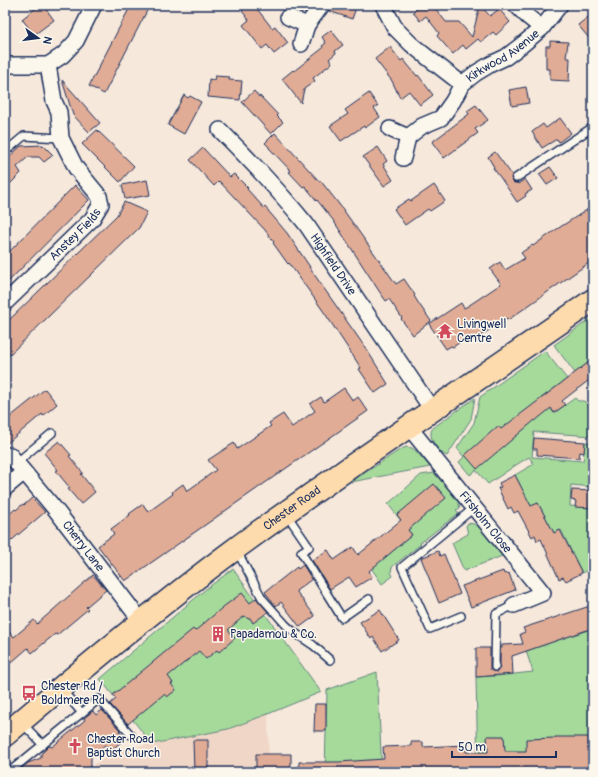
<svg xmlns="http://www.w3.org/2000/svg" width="598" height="777" font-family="Pangolin,sans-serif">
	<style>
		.built { fill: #f0d6c6 }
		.green { fill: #a6da9b; stroke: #60847c }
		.building { fill: #e1ac95; stroke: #1b2f5e }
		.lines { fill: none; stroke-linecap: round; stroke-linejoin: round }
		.service-casing { stroke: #1b2f5e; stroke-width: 10 }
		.minor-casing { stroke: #1b2f5e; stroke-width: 18 }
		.trunk-casing { stroke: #1b2f5e; stroke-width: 25 }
		.service { stroke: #fbf7ec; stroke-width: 7 }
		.minor { stroke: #fbf7ec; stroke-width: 15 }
		.trunk { stroke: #fedbac; stroke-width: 22 }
		.labels { text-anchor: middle; stroke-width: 3; stroke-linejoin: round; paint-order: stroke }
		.street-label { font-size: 12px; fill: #1b2f5e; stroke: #fbf7ec }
		.poi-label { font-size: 12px; fill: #1b2f5e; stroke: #fbf7ec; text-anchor: start }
	</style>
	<rect width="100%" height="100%" fill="#f6e8db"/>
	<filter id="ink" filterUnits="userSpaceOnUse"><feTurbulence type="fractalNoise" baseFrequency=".025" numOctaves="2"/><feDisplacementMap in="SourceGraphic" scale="8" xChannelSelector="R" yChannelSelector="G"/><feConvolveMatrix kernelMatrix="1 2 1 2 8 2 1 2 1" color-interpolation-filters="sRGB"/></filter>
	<g filter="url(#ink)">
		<path class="built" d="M268,714L269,772H94V764L115,751L228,729Z"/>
		<path class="green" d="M593,317V359L575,373L554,345Z
			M545,351L567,379L541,398L554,413L575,398L578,401H584L593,411V436L534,432L532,457L583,461L585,442L593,443V487L571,485L570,506L593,508V567L582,573L561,530L554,533L538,503L531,507L515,475L534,464L529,457L516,465L488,484L476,470L470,475L459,462L464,457L457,448L474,423L480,397Z
			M475,398L471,419L447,456C440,454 430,440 431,433C431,431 432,429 434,427Z
			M406,447L412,448L416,451L430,467L351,482L398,451Z
			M434,473C442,483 457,495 460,508L456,510L459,513L420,543L421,544L392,567L391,572L393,576L382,584L361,553L376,565L412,535L388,504L421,475Z
			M468,523L474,524L479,527L502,556L464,571L452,543L468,534L466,526Z
			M233,569L321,692L268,714L228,729L152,744L100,679L206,589Z
			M593,628V772H478L476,677L496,676L533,672L526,651Z
			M377,672L382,772H325L327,690Z"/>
		<path class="building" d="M40,5H43L54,20L34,35L22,19Z
			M131,5H150L104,94L89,86Z
			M249,5H254L272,28L275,26L288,43L274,54L267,45L262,49L243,25L249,20L242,11Z
			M331,5H357L352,19L329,11Z
			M417,5H439L435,8L446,22H459L472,37L480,5L490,16L499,9L510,22L496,35L493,32L481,42L478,39L466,49L463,45L453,54L437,36L439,33L426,16L420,21L413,12L419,7Z
			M593,13V43L578,25Z
			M331,30L343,45L335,51L336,53L329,59L332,63L313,78L315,81L304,89L301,103L282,79L293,70L294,71L323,48L322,46L326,43L322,37Z
			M550,41L568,42L566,58H570L569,81L550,80V69H546V46H550Z
			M390,47L401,61L403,59L417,76L418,75L433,95L420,105L409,91L400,98L392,81L375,59Z
			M215,76L230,77L229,80L242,81L240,100L208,97L209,79L214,80Z
			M62,80L100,123L89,132L73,115Z
			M526,87L529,103L512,106L509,90Z
			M254,91L259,97L260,96L278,115L277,116L283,122L271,134L242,102Z
			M369,93L378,106L374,108L380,117L365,128L364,126L341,141L330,126L348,114L345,110Z
			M184,95L188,98L190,96L201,102L184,134L168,125Z
			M476,105L488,120L475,129L478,133L444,158L432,142L469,114L467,111Z
			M560,118L571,133L559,142L557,139L542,148L532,132L543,124L546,128Z
			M97,130L134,166L120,182L82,144Z
			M275,133L319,181L320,180L342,208L396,284L404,279L415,295L414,296L419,304L431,321L413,335L401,319L402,318L389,299L386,301L379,291L333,220L317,200V201L305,186L303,187L289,172L291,171L269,148V147L265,143Z
			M43,145L53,155L44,162L39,157H28L17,167L21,173L5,189V157L8,156L9,157L21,146Z
			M378,147L387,161L383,164L393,180L384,186L363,157Z
			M203,148L230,177L234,174L248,188L247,189L264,208L265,207L287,233L310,267H309L367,350L388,384L375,393L359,369L361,368L324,312L289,263L288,264L273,243L274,242L265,230L219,181L214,186L190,160Z
			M495,152L512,175L511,178L512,181L514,183H517L518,184L525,179L532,190L525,194L526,196L517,202L500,177L493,168L494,167L488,157Z
			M550,167L558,178L547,185L539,174Z
			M147,180L150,195L125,199L122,185Z
			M75,185L89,200L5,285V256Z
			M434,185L445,201L430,211L428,209L405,225L394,209L409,199L411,201Z
			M124,202L147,212L139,228L5,359V324L117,215Z
			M593,206V260L508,320L507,318L470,343L466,338L453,347L451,346L446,349L429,324L461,303L464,308L468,306L501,284L490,269L500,262L505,270L525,258L521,253L532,245L533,246L554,231Z
			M593,359V377L562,401L565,405L554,413L551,408L535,421V420L477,469L465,455L498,426L501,429Z
			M344,388L353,401L358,397L368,411L125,581L98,546L114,534L111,529L130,515L129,514L143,504L148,512L173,494L172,492L183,484L187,491L216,470L208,460L234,443L237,449L271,426L269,423L283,414L292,427L315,411L310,404L321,397L324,402Z
			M45,389L57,404L43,416L42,414L5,445V421Z
			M534,438L585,442L584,453L580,452L579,458L537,455V449H533Z
			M59,441L71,455L69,456L83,473L81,474L95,492L81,504L68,489L70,488L56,471L58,470L44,453Z
			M515,475L531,506L538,503L554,533L560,530L582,573L566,581L563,577L559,579L541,539L537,541L535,535L532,537L518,511L514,513L511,507L508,509L498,488L501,487L499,483Z
			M434,484L446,498L408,530L412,535L369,571L372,577L356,587L349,577L330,589L312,560L328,550L334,560L353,547L358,555L401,520L397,515Z
			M572,490L593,491V508L575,507L576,501L571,500Z
			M32,498L45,512L5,546V518L15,509L16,510L23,504L24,505Z
			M438,551L440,556L444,554L460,594L439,603L421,558Z
			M303,565L312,579L296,591L315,616L300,627L281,602L276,606L265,592L297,567L298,569Z
			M503,571L504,574L509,573L515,590L471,607L462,586Z
			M93,575L106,590L86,607L88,609L57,635L55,634L32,653L28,648L5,668V627L14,637L34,620L37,624Z
			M242,593L250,603L256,598L268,612L253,623L250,618L248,619L245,616L237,622L228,630L235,638L219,652L217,650L206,659L199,651L168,676L173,683L171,684L176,690L167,697L164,694L128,724L110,704L116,699L113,695L193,629L195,631L223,607Z
			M590,606L593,614V628L512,656L513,674L476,677V648H490V669L493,671L497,672L500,667V648H502V645L523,644L520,634L525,632L523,628Z
			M380,610L399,640L382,651L373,637L371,639L360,622Z
			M315,704H326V731H314Z
			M102,710L120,730L119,731L125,739L110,751L105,745L91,756V766L84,772H17L28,763L41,758V754L49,746L52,747L85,720L84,718L93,711L96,715Z
			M487,736H504L505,751H526V739L555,738V737H589V771H522V770L472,772H458V771L428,772V771L395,772H299V762H339L384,759L383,747L411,746V742H423V747L466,745V752H488Z
			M193,740H208V772H194Z
			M256,754H291V772H256Z"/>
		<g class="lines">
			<g class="service-casing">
				<path id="service" d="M5,152L24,136L61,138
					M516,178L593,127
					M16,463L52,433
					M287,515L309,547L301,552L342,618L369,599
					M237,551L262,598L286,625L295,633L313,645L330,660
					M461,616L430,629L402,567L475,507
					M495,667L496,614L514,605
					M61,689L82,713
					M22,723L43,745
					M9,772L99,699L131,735"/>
			</g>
			<g class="minor-casing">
				<g id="minor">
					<path d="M383,5L395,28L411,44L427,57L462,84"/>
					<path d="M516,5L527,16L542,28"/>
					<path d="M288,17L307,25"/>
					<path d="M301,44L307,25L322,5"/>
					<path d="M5,65H48L63,55L76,41L94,5"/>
					<path d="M390,129L408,137L403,158"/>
					<path id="s1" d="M220,130C250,160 279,191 306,224L433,411"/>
					<path id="s2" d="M408,137L422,126L441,118L453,101L462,84L476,73L491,64L506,57L523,44L542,28L560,5"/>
					<path id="s3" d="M5,303L92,219L101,204L99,196L76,168L61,138L59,112L54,101L48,65"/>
					<path id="s4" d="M409,427L543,593L514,605"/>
					<path id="s5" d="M10,455L55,509L141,621"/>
					<path d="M5,488L24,472"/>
				</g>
			</g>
			<g class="trunk-casing">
				<g id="trunk">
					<path id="s6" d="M5,735C79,672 153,610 231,552C349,465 472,384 593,300"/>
				</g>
			</g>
			<use href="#service" class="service"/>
			<use href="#minor" class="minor"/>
			<use href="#trunk" class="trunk"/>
		</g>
	</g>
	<defs>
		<g id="temple-bare" transform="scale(1.2)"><path d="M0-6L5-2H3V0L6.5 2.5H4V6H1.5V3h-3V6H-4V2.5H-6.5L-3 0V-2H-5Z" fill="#d1495b" stroke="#fbf7ec" stroke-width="2.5" paint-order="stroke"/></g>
		<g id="building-bare" transform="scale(1.2)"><path d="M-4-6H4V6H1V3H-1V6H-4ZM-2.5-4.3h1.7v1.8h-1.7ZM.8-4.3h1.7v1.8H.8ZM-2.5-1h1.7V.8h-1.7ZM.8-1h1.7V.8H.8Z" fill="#d1495b" stroke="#fbf7ec" stroke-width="2.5" paint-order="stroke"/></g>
		<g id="bus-bare" transform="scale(1.2)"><path d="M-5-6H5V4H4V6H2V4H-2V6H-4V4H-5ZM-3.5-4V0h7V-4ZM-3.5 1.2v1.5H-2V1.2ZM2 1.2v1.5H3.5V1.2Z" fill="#d1495b" stroke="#fbf7ec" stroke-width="2.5" paint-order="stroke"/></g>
		<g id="church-bare" transform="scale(1.2)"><path d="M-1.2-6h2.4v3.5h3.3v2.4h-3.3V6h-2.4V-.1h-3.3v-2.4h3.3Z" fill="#d1495b" stroke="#fbf7ec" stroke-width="2.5" paint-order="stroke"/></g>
	</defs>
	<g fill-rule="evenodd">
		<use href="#temple-bare" x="445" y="331"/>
		<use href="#building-bare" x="218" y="634"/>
		<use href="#bus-bare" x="29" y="693"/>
		<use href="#church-bare" x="75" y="746"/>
	</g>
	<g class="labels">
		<g class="street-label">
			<text dy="4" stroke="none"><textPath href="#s2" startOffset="128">Kirkwood Avenue</textPath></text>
			<text dy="4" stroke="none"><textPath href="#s3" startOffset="98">Anstey Fields</textPath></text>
			<text dy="4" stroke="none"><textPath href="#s1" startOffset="176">Highfield Drive</textPath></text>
			<text dy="4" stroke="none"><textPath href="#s6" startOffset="366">Chester Road</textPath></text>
			<text dy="4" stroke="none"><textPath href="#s4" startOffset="122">Firsholm Close</textPath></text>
			<text dy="4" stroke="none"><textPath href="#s5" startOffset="117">Cherry Lane</textPath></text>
		</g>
		<g class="poi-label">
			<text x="457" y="328">Livingwell<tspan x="457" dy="14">Centre</tspan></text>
			<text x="230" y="638">Papadamou &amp; Co.</text>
			<text x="41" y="690">Chester Rd /<tspan x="41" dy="14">Boldmere Rd</tspan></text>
			<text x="87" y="743">Chester Road<tspan x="87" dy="14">Baptist Church</tspan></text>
		</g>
	</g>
	<rect width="598" height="777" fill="none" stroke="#fbf7ec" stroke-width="20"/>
	<rect x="10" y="10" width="578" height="757" fill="none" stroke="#1b2f5e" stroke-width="1.5" filter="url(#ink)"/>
	<g transform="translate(38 38) rotate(104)" stroke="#fbf7ec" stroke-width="3" paint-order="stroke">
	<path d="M0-3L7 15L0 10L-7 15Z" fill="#1b2f5e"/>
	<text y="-6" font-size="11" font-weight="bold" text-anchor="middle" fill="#1b2f5e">N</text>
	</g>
	<path d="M452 751v6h104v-6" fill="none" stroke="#1b2f5e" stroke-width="2"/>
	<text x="458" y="751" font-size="12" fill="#1b2f5e" stroke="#fbf7ec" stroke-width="3" paint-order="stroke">50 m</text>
</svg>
